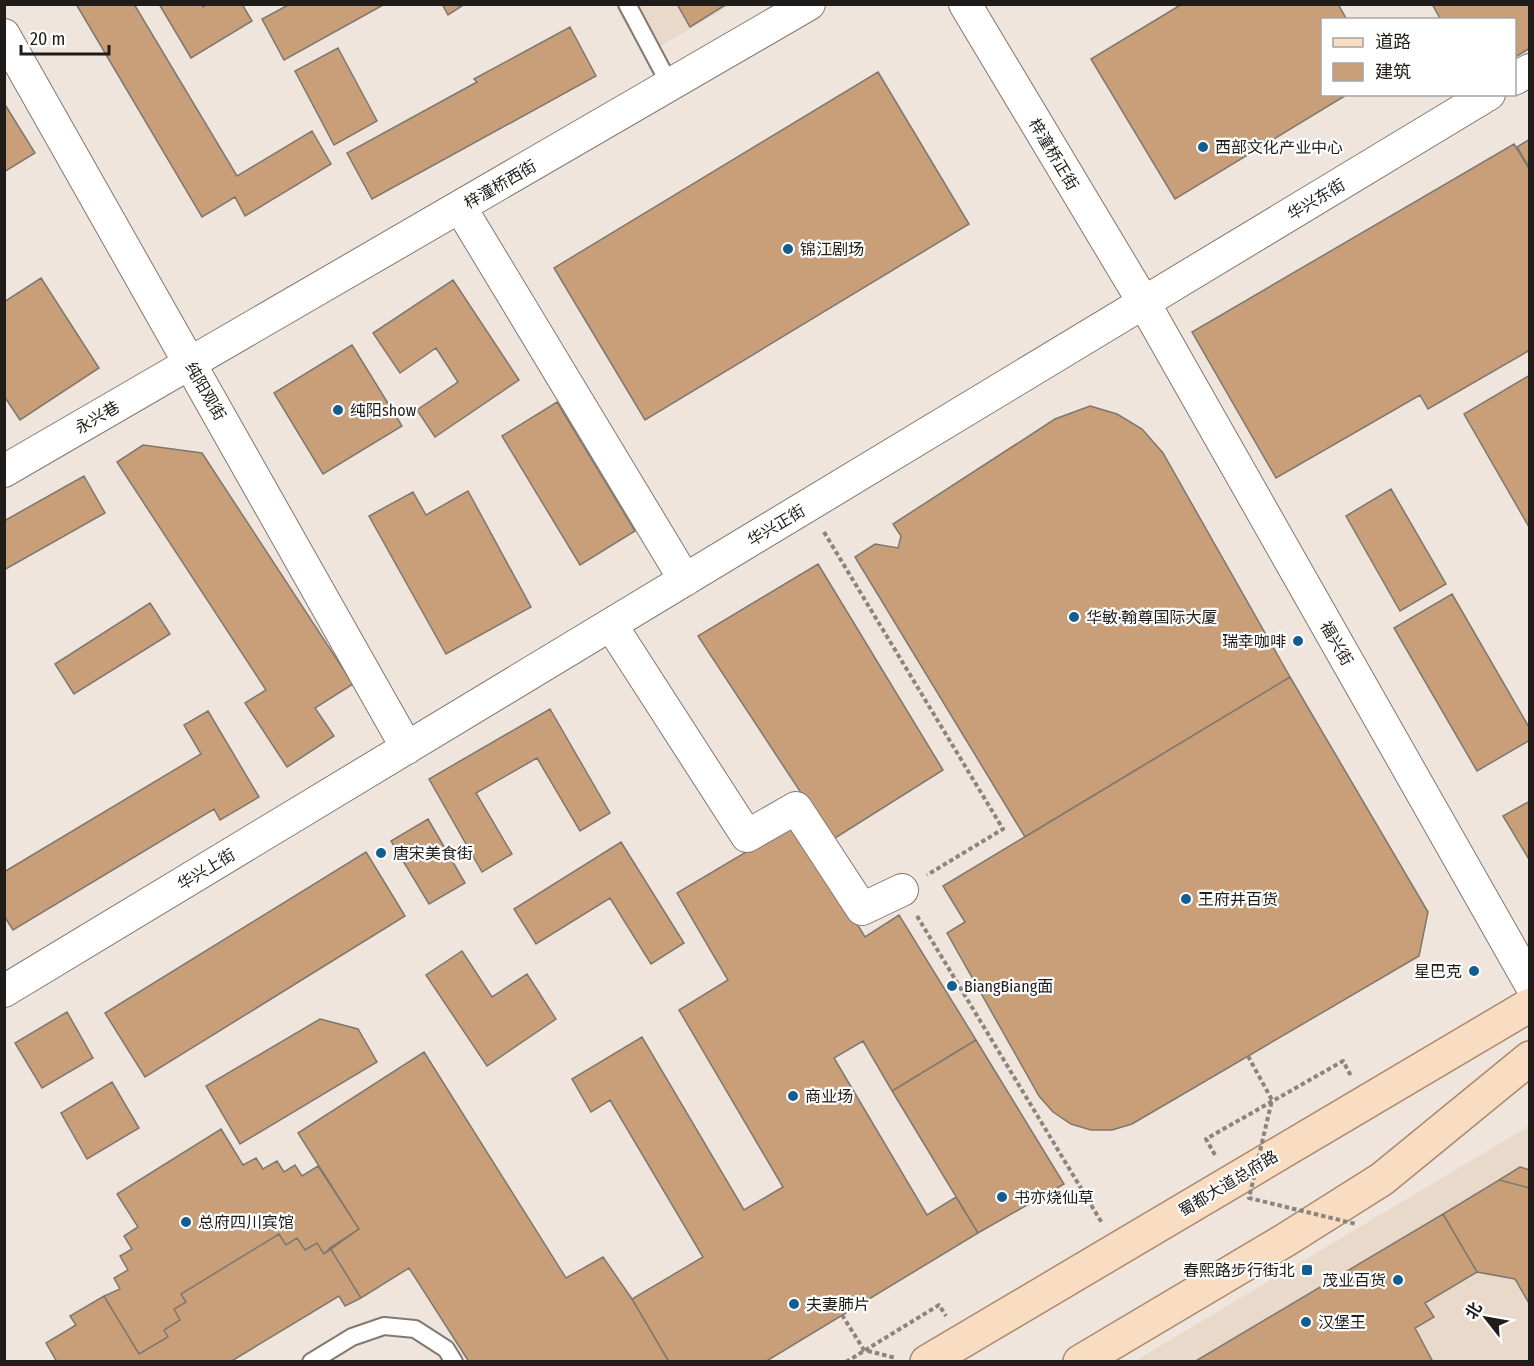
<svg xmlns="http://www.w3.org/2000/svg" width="1534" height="1366" font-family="'Fira Sans Condensed','Noto Sans SC',sans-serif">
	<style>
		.built { fill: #e9d9cb }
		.building { fill: #c89f78; stroke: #7f776e; stroke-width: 1.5 }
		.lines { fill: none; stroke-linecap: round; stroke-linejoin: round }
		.lane-casing { stroke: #817870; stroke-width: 20 }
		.street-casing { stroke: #817870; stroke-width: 34 }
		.primary-casing { stroke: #aa8a6d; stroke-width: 36 }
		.path { stroke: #8c857f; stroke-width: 4; stroke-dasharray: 4.5 3; stroke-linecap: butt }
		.lane { stroke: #fff; stroke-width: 16 }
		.street { stroke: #fff; stroke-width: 32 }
		.primary { stroke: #f9ddc2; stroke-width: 33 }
		.path-bridge { stroke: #8c857f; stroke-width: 4; stroke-dasharray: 4.5 3; stroke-linecap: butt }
		.poi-dot { fill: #135d91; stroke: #fff; stroke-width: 2 }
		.labels { text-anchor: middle; stroke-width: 4.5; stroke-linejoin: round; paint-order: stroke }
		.poi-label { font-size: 16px; fill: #1f1c19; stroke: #fff; text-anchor: start }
		.street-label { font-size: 16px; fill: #1f1c19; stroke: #fff }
	</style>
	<rect width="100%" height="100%" fill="#efe5dc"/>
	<path class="built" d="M614,5H731L644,56Z
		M1529,1126V1361H1135Z"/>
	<path class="building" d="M76,4H134L237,176L312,131L331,164L245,216L235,197L202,217Z
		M159,4H202L203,7L207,4H242L252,21L191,58Z
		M290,4H385L284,60L262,19Z
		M442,4H465L448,15Z
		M677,4H727L690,27Z
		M1182,4H1338L1347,20H1322V94H1348L1175,199L1091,59Z
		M1432,4H1530V48L1514,58V20H1441Z
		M570,27L596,76L372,199L347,153L477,82L474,79Z
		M338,48L377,121L334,145L295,71Z
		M878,72L969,224L645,420L554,268Z
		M4,103L35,153L4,172Z
		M1530,139V169L1517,147Z
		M1514,144L1530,170V350L1428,409L1420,395L1276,478L1192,332Z
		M41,278L99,368L20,420L4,396V302Z
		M453,280L519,380L435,437L417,410L458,382L436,348L400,373L373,333Z
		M352,345L402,426L323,474L274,393Z
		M1530,375V527H1529L1464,414Z
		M557,402L635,531L580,565L502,436Z
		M1090,406L1117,414L1142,429L1163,453L1290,677L1025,837L855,557L875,544L898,548L901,536L893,524L1055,419Z
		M143,445L202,453L353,684L315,708L334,736L287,767L245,703L266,690L117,462Z
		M84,476L105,513L4,570V521Z
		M1391,489L1446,584L1400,611L1346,516Z
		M468,491L531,607L446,654L369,516L413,492L426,515Z
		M818,564L943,770L832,840L698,636Z
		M1452,594L1530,729V740L1477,771L1394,628Z
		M150,603L170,634L74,694L55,664Z
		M1290,677L1428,912L1419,956L1132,1124L1112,1130H1091L1071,1124L1053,1112L1039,1096L947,933L965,922L943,886Z
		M550,709L610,813L580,831L537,758L476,793L512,854L482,872L429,779Z
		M208,711L259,797L220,820L214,809L13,930L4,916V872L201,754L184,725Z
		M1530,801V861L1503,816Z
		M428,819L465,883L429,904L391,841Z
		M795,823L865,937L899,915L976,1040L892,1091L863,1041L834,1058L927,1215L956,1197L978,1233L765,1362H669L632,1299L703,1257L610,1100L591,1112L572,1079L642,1037L744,1210L783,1187L679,1010L728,980L677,893Z
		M621,842L684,943L651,964L610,898L536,944L514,909Z
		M366,852L405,916L145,1077L105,1013Z
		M462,951L492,997L527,974L556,1019L487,1066L426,975Z
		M67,1012L93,1058L42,1088L15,1043Z
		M320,1019L358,1029L377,1062L240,1144L206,1086Z
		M976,1040L1064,1184L978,1233L892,1091Z
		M424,1052L566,1278L603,1257L632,1299L669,1362H469L409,1268L361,1298L330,1248L359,1229L298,1133Z
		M112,1082L139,1128L87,1159L61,1113Z
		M221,1129L243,1165L256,1158L263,1169L277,1161L284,1172L295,1165L302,1176L318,1166L359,1229L324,1254L317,1243L305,1250L297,1238L286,1245L279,1234L181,1294L186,1302L174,1309L180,1320L164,1330L168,1337L139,1354L104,1296L120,1289L114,1278L128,1270L120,1256L132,1249L124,1236L138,1227L117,1194Z
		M1520,1167L1530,1170V1188L1499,1180Z
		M1499,1180L1530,1188V1305L1515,1279L1477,1272L1443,1214Z
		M1443,1214L1477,1272L1425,1303L1434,1317L1415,1328L1433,1362H1194Z
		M279,1234L286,1245L297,1238L305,1250L317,1243L324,1254L330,1248L361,1298L345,1306L339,1296L230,1362H57L46,1343L76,1325L70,1316L104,1296L139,1354L168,1337L164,1330L180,1320L174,1309L186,1302L181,1294Z"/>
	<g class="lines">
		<g class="lane-casing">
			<path id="lane" d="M627,4L670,85
				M311,1362L352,1337L384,1326L415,1329L446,1349L454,1362"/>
		</g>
		<g class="street-casing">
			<path id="street" d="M965,4L1144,303L1530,983
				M4,35L407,748
				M1514,79L1530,70
				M460,207L685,580
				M4,471L809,4
				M611,625L747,836L796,808L862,909L902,890
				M4,991L1489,94"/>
		</g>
		<g class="primary-casing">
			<path id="primary" d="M927,1362L1530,1005
				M1080,1362L1287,1239L1382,1179L1530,1058"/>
		</g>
		<path class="path" d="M824,532L1003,829L927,875
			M917,916L1102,1223
			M1215,1155L1206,1139L1343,1061L1351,1076
			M842,1315L864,1350L896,1358
			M846,1362L939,1305L946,1316"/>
		<use href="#lane" class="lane"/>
		<use href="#street" class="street"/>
		<use href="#primary" class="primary"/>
		<path class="path-bridge" d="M1248,1056L1272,1100L1249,1198L1356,1224"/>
	</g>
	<g class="poi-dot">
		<circle cx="1203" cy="147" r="6"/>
		<circle cx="788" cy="249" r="6"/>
		<circle cx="338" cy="410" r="6"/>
		<circle cx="1074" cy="617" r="6"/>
		<circle cx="1298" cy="641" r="6"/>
		<circle cx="381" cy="853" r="6"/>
		<circle cx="1186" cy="899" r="6"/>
		<circle cx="1474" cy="971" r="6"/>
		<circle cx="952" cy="986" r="6"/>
		<circle cx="793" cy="1096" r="6"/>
		<circle cx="1002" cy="1197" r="6"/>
		<circle cx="186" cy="1222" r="6"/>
		<rect x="1301" y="1264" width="12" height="12" rx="3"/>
		<circle cx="1398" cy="1280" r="6"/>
		<circle cx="794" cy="1304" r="6"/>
		<circle cx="1306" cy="1322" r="6"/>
	</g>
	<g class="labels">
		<g class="poi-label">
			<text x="1215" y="153">西部文化产业中心</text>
			<text x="800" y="255">锦江剧场</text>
			<text x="350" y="416">纯阳show</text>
			<text x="1086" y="623">华敏·翰尊国际大厦</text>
			<text x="1286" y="647" text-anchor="end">瑞幸咖啡</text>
			<text x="393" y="859">唐宋美食街</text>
			<text x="1198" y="905">王府井百货</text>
			<text x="1462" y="977" text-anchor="end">星巴克</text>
			<text x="964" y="992">BiangBiang面</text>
			<text x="805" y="1102">商业场</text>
			<text x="1014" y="1203">书亦烧仙草</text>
			<text x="198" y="1228">总府四川宾馆</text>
			<text x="1295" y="1276" text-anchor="end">春熙路步行街北</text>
			<text x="1386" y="1286" text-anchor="end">茂业百货</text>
			<text x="806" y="1310">夫妻肺片</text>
			<text x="1318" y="1328">汉堡王</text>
		</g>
		<g class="street-label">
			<text transform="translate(1054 154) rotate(59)" y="6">梓潼桥正街</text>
			<text transform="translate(500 184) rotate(-30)" y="6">梓潼桥西街</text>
			<text transform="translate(1316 199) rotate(-31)" y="6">华兴东街</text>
			<text transform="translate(206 391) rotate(60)" y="6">纯阳观街</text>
			<text transform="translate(97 417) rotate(-30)" y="6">永兴巷</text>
			<text transform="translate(776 525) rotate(-31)" y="6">华兴正街</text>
			<text transform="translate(1337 643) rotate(60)" y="6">福兴街</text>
			<text transform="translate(206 869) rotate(-31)" y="6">华兴上街</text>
			<text transform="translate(1228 1183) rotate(-31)" y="6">蜀都大道总府路</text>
		</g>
	</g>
	<rect width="1534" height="1366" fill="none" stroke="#1f1c19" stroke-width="12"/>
	<rect x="1321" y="18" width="195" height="78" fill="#ffffff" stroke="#a5a4a3" stroke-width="1.5"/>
	<rect x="1333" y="38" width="30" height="9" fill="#f9ddc2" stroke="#a5a4a3" stroke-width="1.5"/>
	<text x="1375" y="48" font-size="18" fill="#1f1c19">道路</text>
	<rect x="1333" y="63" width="30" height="18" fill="#c89f78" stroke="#a5a4a3" stroke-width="1.5"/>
	<text x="1375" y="78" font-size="18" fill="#1f1c19">建筑</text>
	<g transform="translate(1486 1318) rotate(301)" stroke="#ffffff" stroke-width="4.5" paint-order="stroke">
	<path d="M0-4.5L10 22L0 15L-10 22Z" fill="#1f1c19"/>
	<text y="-9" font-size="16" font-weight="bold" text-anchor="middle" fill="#1f1c19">北</text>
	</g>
	<path d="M21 45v9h88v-9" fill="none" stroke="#1f1c19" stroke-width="3"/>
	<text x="30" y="45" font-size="18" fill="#1f1c19" stroke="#ffffff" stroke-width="4.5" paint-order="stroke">20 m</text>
</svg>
